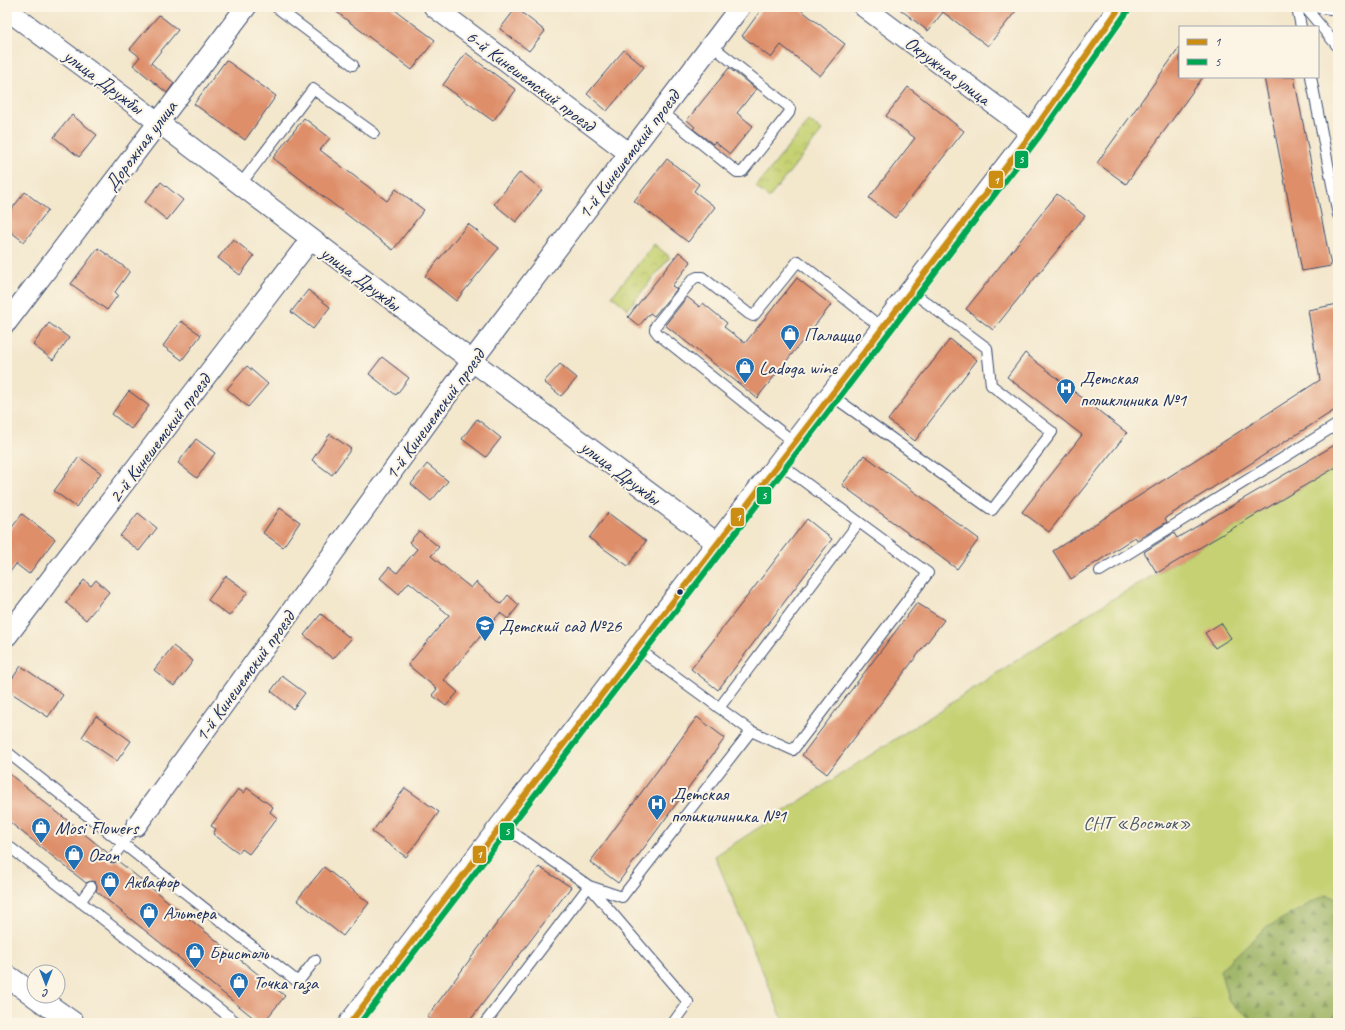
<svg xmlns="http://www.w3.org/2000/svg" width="1345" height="1030" font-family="Caveat,sans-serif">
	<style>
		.green { fill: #c5d172; stroke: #708068 }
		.forest { fill: url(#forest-firs); stroke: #5c7161 }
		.park { fill: url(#park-crowns); stroke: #708068 }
		.building { fill: #de8f6a }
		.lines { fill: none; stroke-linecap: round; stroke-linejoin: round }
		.lane-casing { stroke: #3b4b6e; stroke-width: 12 }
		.street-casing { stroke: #3b4b6e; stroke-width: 22 }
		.secondary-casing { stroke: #3b4b6e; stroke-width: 24 }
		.primary-casing { stroke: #3b4b6e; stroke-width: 24 }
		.lane { stroke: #fff; stroke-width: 10 }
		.street { stroke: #fff; stroke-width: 20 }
		.secondary { stroke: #fff; stroke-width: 22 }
		.primary { stroke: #fff; stroke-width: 22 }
		.bus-1-casing { stroke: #fcf5e5; stroke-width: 9 }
		.bus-2-casing { stroke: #fcf5e5; stroke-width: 9 }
		.bus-1 { stroke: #cb8e13; stroke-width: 6 }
		.bus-2 { stroke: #00a651; stroke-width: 6 }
		.bus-dot { fill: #1b2f5e; stroke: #fcf5e5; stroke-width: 1.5 }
		.labels { text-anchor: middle; stroke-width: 4; stroke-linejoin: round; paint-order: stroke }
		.street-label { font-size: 19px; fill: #1b2f5e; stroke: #fcf5e5 }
		.poi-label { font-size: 19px; fill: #1b2f5e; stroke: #fcf5e5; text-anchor: start }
		.park-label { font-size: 19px; fill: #465863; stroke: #fcf5e5 }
		.line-badge { stroke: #fcf5e5; stroke-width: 1.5 }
		.badge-label { font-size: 11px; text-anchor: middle; font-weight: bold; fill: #fff }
	</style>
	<defs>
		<pattern id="forest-firs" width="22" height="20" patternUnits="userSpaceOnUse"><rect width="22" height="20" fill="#9cb364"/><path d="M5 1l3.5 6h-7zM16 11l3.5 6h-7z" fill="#7e9256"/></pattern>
		<pattern id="park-crowns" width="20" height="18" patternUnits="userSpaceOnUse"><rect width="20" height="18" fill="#c5d172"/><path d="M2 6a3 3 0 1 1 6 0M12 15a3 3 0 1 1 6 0" fill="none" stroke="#a9b465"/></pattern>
	</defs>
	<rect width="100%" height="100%" fill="#fcf5e5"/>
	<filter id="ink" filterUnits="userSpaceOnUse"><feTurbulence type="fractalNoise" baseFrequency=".025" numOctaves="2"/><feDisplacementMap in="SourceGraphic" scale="8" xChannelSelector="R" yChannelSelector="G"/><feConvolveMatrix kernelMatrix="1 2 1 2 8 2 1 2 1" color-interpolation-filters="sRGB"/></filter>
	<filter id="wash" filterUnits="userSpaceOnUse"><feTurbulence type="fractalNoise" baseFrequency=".012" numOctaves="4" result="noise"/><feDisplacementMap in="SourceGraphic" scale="16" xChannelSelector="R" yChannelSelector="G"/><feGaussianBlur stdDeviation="0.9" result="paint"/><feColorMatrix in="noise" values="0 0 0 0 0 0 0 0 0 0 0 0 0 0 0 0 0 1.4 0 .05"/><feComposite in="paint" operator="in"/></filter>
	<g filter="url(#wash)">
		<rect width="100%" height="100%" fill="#f3e7cc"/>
		<path class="green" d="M1338,466V957L1280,1023H784L715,856L1091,612Z"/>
		<path class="forest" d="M1325,895L1338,898V1023H1258L1229,1002L1220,970L1264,929Z"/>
		<path class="park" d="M809,121L822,131L769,198L756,187Z
			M654,244L670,257L628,309L612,296Z"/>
		<g id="blocks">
			<path class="building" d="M330,7H391L435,40L412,70Z
				M763,7H797L845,44L820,76L781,45L771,58L742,36Z
				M897,7H1019L988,46L943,12L928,31Z
				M516,8L545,31L529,51L500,29Z
				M159,15L178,30L151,63L174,83L167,93L133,65L140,57L130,49Z
				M1180,47V77H1203L1126,184L1097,163Z
				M624,50L644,67L607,111L587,94Z
				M466,53L516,90L493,121L443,85Z
				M226,60L276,96L245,140L194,104Z
				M729,68L756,89L737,113L753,126L730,154L715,142L713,144L693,129L695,127L687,120Z
				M1264,77H1294L1331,266L1302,271Z
				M908,87L964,131L895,218L869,198L915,138L886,116Z
				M72,115L97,135L79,157L54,137Z
				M304,118L330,138L320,150L387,201L396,189L424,210L393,250L273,158Z
				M667,159L699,184L694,191L715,207L688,242L634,201Z
				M520,172L542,190L516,222L494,204Z
				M161,182L183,200L167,220L145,202Z
				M25,192L48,210L24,242L7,229V215Z
				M1057,194L1085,216L993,330L966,309Z
				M468,224L499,248L456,301L425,276Z
				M233,239L254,256L240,275L218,258Z
				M98,248L130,271L115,292L118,295L107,310L71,284Z
				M679,252L691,262L672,286L677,289L654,316L650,313L639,326L628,317Z
				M797,278L831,305L757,398L665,325L687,297L700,307L703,303L727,323L724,327L745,343Z
				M308,290L330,307L313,329L291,312Z
				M1338,304V408L1165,518L1167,522L1137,540L1135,537L1071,579L1053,551L1320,380L1308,310Z
				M181,321L201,335L182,360L163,346Z
				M49,323L69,338L53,360L33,345Z
				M950,339L977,360L915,441L888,420Z
				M1025,353L1127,433L1049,532L1022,512L1082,435L1007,377Z
				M382,357L409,378L396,395L369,374Z
				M560,364L577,378L561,396L544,382Z
				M247,366L268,384L248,407L227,389Z
				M129,391L149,406L131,429L112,414Z
				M477,419L501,438L486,457L462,439Z
				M330,434L351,449L332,475L312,460Z
				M196,439L215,453L197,478L178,463Z
				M1338,443V466L1157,573L1144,552L1174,533L1177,538Z
				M864,455L979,539L957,569L842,485Z
				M79,457L101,473L76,507L54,491Z
				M427,464L448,481L431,501L411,484Z
				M280,508L300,522L283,547L263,533Z
				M138,513L157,528L139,551L120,536Z
				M608,513L646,541L628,566L589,538Z
				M22,514L55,539L29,574L16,564L7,576V534Z
				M807,519L832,539L718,690L691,669Z
				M419,531L439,547L431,556L471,588L476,582L501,604L508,595L519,605L508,619L500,613L444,680L458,692L446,706L432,695L437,689L408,665L449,615L409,582L399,594L380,578L389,567L397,573L417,549L409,542Z
				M226,576L248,592L229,616L208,600Z
				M84,580L91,586L96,580L109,592L86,620L66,603Z
				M917,603L944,620L827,774L802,755Z
				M321,614L351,639L333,659L304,635Z
				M1221,623L1231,638L1215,648L1205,633Z
				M173,646L193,661L174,686L154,670Z
				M21,666L63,695L48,717L7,690V686Z
				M282,676L305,693L293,709L271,691Z
				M96,716L131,741L117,761L82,737Z
				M697,717L725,738L618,883L590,862Z
				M7,772L108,853L107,857L109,862L113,863L118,861L285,996L263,1023H260L96,891L97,887L95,882L91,881L86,883L7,820Z
				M247,788L273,807L270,812L277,818L249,854L242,849L239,853L213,834L216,829L211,826L238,789L244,793Z
				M405,788L439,812L406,857L372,832Z
				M324,867L369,903L343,936L297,900Z
				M539,867L571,887L468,1023H435L427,1017Z"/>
		</g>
	</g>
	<g filter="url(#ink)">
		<use href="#blocks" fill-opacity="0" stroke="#3b4b6e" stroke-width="1"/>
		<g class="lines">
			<g class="lane-casing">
				<path id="lane" d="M276,7L353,65
					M1297,7L1301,27
					M1305,7L1338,47
					M1314,7L1338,10
					M1311,77L1338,215
					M661,111L737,172H741L743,171L789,113L790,109L788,106L711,45
					M240,185L313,89L374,133
					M831,395L992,510L1052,432L991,385L987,348L911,291
					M795,443L658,334L655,330L656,325L693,279L697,277H702L749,314L753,316L755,314L798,261L882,328
					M1100,571L1338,424
					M719,708L859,522
					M751,731L793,750L928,573L779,463
					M7,752L298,982L315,960
					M502,825L589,886L688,1002L673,1023
					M7,845L236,1022
					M113,857L136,826
					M80,902L91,887
					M485,1023L589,886L622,897L751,731L637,648"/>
			</g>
			<g class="street-casing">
				<path id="street" d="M434,7L629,153
					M864,7L1032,133
					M7,10L158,122L472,361L717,543
					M7,322L246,7
					M7,636L311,239
					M136,826L472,361L740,7"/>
			</g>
			<g class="secondary-casing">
				<path id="secondary" d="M350,1023L1032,133L1120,7"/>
			</g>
			<g class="primary-casing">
				<path id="primary" d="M7,976L34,995
					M35,996L73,1023"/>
			</g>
			<use href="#lane" class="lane"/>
			<use href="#street" class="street"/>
			<use href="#secondary" class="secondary"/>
			<use href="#primary" class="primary"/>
			<g class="bus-1-casing">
				<path id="bus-1" d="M350,1023L1032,133L1120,7"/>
			</g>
			<g class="bus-2-casing">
				<path id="bus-2" d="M360,1023L1038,138L1127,12"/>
			</g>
			<use href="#bus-1" class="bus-1"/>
			<use href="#bus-2" class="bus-2"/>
		</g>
	</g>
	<defs>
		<g id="shop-pin" transform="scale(1)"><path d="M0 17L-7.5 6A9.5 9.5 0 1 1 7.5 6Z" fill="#1f6fb2" stroke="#fcf5e5"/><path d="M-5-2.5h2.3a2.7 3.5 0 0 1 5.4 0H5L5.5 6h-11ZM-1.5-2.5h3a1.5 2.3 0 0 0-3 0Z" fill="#fff"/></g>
		<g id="hospital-pin" transform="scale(1)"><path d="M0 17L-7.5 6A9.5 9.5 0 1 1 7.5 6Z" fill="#1f6fb2" stroke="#fcf5e5"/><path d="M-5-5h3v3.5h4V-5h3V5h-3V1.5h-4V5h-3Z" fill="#fff"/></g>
		<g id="school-pin" transform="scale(1)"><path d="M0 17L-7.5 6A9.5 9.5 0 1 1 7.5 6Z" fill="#1f6fb2" stroke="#fcf5e5"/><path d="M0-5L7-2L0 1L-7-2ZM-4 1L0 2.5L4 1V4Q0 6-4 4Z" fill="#fff"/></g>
	</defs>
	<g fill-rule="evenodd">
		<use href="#shop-pin" x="790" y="334"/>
		<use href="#shop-pin" x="745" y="367"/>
		<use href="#hospital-pin" x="1066" y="388"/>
		<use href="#school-pin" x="485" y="625"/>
		<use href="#hospital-pin" x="657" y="804"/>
		<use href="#shop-pin" x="41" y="827"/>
		<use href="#shop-pin" x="74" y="854"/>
		<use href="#shop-pin" x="110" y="881"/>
		<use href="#shop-pin" x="149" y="912"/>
		<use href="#shop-pin" x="195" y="952"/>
		<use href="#shop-pin" x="239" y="982"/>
	</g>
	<circle class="bus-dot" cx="680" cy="592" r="3.5"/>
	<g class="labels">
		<g class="street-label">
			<text transform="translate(948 70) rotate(37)" y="7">Окружная улица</text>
			<text transform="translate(531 80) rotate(37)" y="7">6-й Кинешемский проезд</text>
			<text transform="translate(104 81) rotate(37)" y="7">улица Дружбы</text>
			<text transform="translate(140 145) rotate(-53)" y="7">Дорожная улица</text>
			<text transform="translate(628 154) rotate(-53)" y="7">1-й Кинешемский проезд</text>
			<text transform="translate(361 278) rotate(37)" y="7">улица Дружбы</text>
			<text transform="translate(434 414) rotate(-54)" y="7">1-й Кинешемский проезд</text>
			<text transform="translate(159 438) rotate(-53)" y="7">2-й Кинешемский проезд</text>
			<text transform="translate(621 472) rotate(37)" y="7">улица Дружбы</text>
			<text transform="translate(244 676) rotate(-54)" y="7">1-й Кинешемский проезд</text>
		</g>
		<g class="poi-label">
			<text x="804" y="341">Палаццо</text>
			<text x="759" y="374">Ladoga wine</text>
			<text x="1080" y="384">Детская<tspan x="1080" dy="22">поликлиника №1</tspan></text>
			<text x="499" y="632">Детский сад №26</text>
			<text x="671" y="800">Детская<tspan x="671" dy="22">поликилиника №1</tspan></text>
			<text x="55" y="834">Mosi Flowers</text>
			<text x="88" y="861">Ozon</text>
			<text x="124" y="888">Аквафор</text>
			<text x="163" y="919">Альтера</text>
			<text x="209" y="959">Бристоль</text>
			<text x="253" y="989">Точка газа</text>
		</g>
		<g class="park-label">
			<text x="1137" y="829">СНТ «Восток»</text>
		</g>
	</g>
	<g class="line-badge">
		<rect x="1014" y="150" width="15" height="19" rx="4" fill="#00a651"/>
		<rect x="988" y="170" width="16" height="19" rx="4" fill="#cb8e13"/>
		<rect x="756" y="486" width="16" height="19" rx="4" fill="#00a651"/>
		<rect x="730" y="507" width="15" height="20" rx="4" fill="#cb8e13"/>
		<rect x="499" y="822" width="16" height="19" rx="4" fill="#00a651"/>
		<rect x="472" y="845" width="15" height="19" rx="4" fill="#cb8e13"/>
	</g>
	<g class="badge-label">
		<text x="1021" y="163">5</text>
		<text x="996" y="184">1</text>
		<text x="764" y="499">5</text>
		<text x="738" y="521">1</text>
		<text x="507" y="835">5</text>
		<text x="479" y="858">1</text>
	</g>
	<rect width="1345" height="1030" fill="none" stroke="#fcf5e5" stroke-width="24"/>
	<rect x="1179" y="26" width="140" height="52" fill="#fcf5e5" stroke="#a2a6af"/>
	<rect x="1187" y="39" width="20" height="6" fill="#cb8e13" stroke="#a2a6af"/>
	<text x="1215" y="46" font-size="12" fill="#1b2f5e">1</text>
	<rect x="1187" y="59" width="20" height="6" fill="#00a651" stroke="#a2a6af"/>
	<text x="1215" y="66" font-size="12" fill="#1b2f5e">5</text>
	<g transform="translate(46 984) rotate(180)"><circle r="19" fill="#fcf5e5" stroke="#a2a6af"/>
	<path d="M0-3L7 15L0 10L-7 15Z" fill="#1f6fb2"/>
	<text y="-6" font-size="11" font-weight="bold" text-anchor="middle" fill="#1b2f5e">С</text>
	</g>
</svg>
